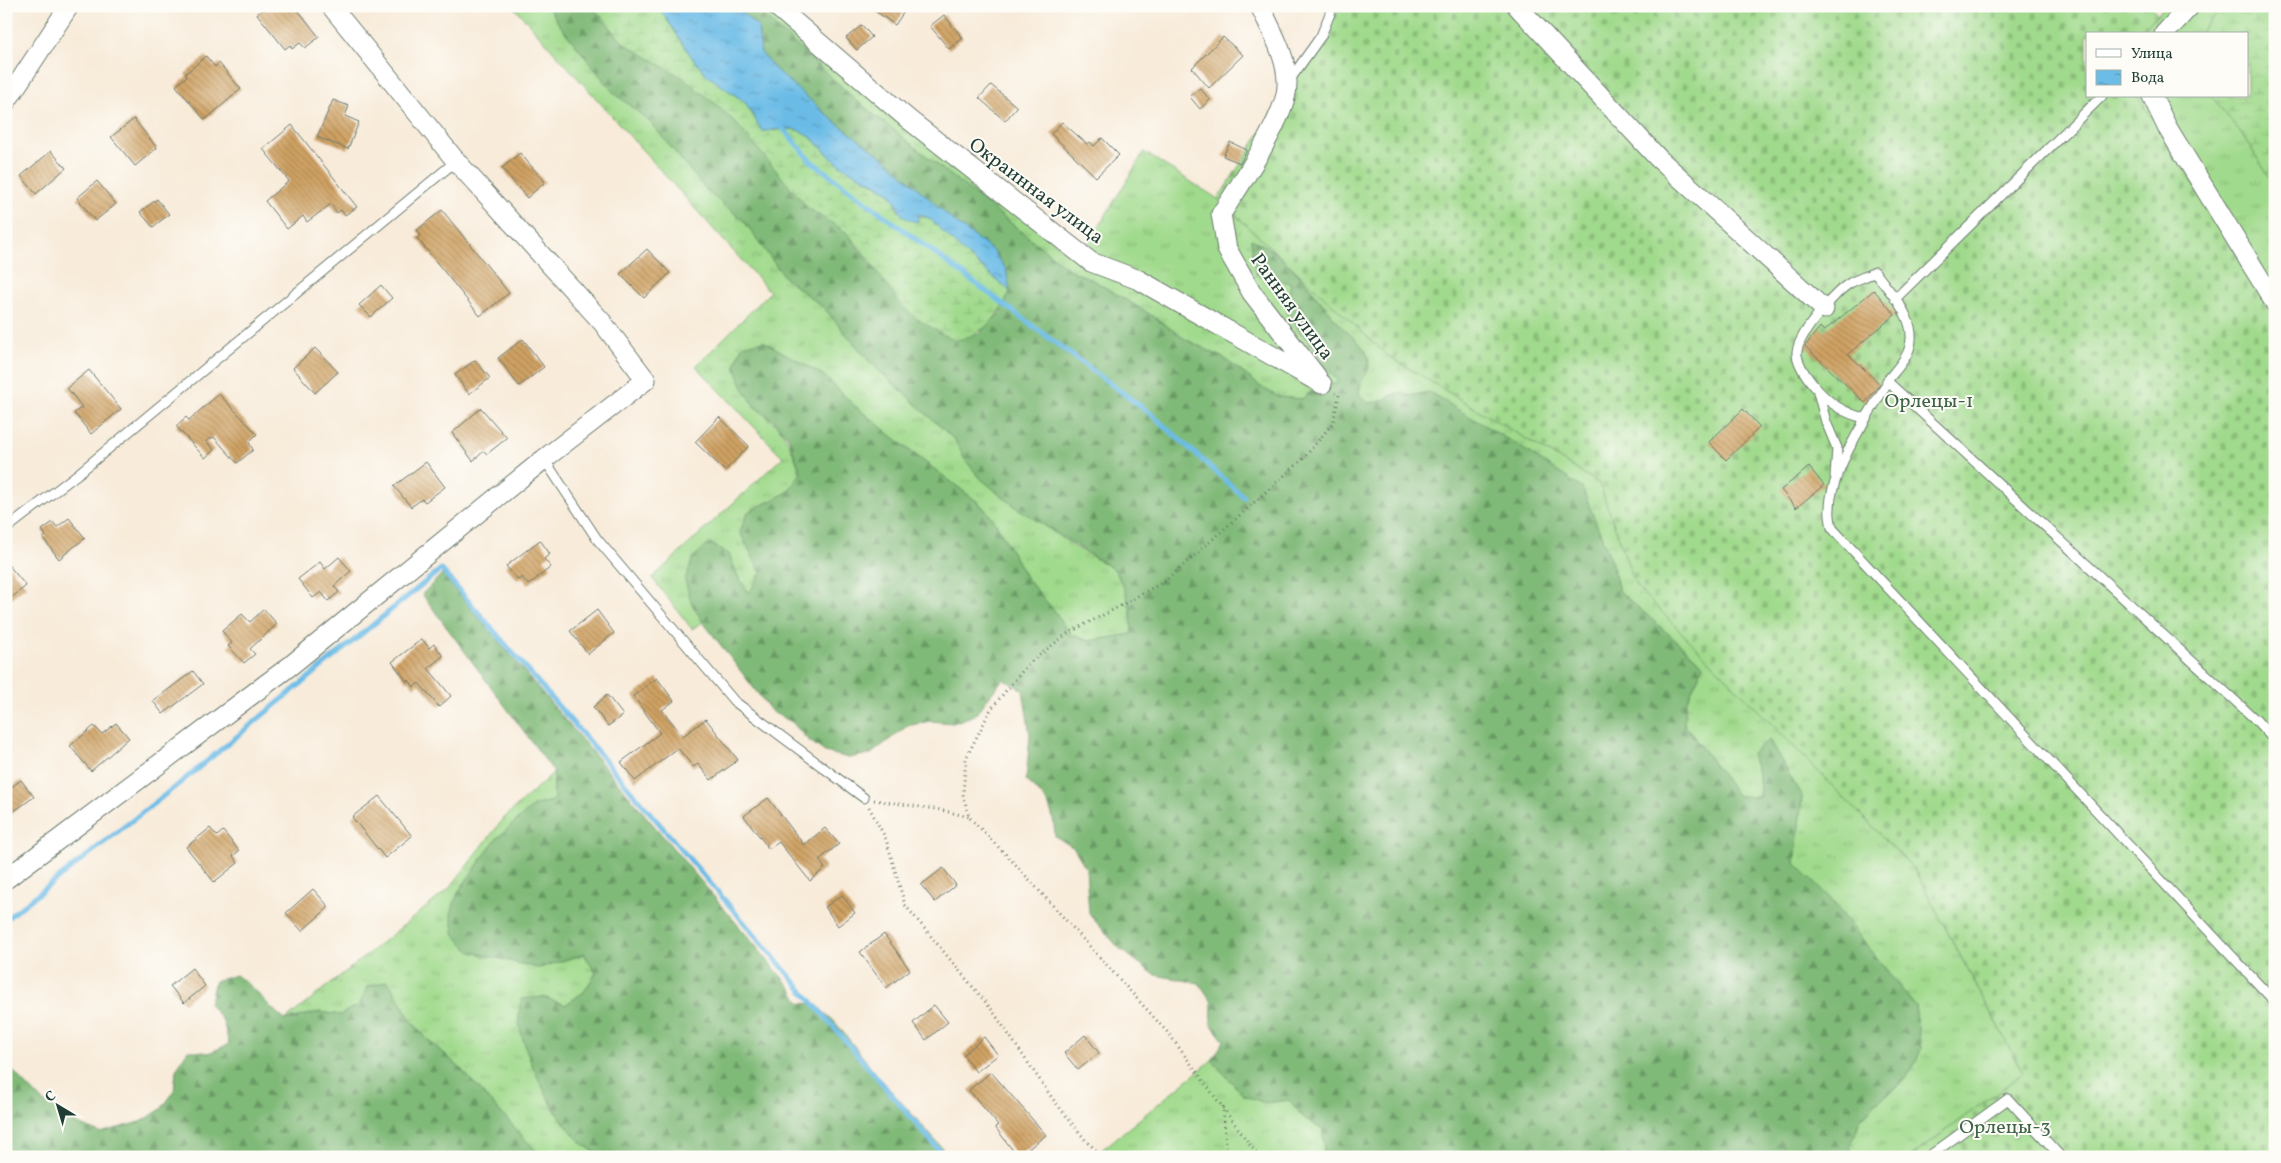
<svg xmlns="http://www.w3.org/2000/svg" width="2281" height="1163" font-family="Vollkorn,serif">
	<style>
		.grass { fill: url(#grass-tufts); stroke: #608c60 }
		.forest { fill: url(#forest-firs); stroke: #507c56 }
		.wetland { fill: url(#wetland-marsh); stroke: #608c60 }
		.cemetery { fill: url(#cemetery-stones); stroke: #608c60 }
		.water { fill: url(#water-ripples); stroke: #457c8e }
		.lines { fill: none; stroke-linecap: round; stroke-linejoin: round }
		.stream { stroke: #6bbce7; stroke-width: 5 }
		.building { fill: url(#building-back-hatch) }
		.service-casing { stroke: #6b7a6e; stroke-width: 11 }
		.minor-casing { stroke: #6b7a6e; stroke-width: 21 }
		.path { stroke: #6b7a6e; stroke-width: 3; stroke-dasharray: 1 4; stroke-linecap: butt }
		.service { stroke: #fff; stroke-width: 9 }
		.minor { stroke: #fff; stroke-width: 19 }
		.labels { text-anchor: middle; stroke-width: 4; stroke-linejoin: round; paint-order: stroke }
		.street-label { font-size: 20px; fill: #1f3d34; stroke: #fdfcf7 }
		.park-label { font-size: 20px; fill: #3f644a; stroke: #fdfcf7 }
	</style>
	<defs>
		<pattern id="grass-tufts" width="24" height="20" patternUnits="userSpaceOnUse" patternTransform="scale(1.25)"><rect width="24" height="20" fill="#a0da8c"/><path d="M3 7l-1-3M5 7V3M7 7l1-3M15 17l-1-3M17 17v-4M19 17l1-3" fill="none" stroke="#89bc79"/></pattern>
		<pattern id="forest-firs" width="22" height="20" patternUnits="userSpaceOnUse" patternTransform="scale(1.25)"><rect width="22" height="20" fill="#80ba78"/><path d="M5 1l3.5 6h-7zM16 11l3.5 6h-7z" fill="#689863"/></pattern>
		<pattern id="wetland-marsh" width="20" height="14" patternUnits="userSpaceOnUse" patternTransform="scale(1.25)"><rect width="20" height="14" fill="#a0da8c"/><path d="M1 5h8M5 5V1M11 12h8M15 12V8" fill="none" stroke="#89bc79"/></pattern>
		<pattern id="cemetery-stones" width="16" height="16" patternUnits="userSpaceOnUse" patternTransform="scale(1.25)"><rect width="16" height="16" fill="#a0da8c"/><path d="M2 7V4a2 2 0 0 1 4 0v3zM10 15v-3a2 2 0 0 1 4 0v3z" fill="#89bc79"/></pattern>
		<pattern id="water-ripples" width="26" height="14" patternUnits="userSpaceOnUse" patternTransform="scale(1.25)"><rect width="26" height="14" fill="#6bbce7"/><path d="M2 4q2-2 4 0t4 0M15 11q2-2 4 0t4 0" fill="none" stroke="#579abc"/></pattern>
		<pattern id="building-back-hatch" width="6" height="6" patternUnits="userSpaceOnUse" patternTransform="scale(1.25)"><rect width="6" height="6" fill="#d0a263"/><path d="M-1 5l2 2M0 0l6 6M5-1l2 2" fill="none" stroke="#a88552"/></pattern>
	</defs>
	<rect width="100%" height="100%" fill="#fdfcf7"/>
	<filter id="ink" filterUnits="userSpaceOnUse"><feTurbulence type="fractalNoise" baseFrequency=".02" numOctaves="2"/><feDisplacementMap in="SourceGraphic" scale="10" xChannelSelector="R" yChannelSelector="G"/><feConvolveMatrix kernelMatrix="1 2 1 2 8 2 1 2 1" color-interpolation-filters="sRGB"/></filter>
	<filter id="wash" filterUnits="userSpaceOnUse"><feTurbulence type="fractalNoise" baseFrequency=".0096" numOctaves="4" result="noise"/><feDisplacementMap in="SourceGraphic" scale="20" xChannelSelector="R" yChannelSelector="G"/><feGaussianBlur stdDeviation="1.12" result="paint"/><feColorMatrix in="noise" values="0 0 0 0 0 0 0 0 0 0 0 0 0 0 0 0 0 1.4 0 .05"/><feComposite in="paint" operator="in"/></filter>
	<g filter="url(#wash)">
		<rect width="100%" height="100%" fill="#f8ebd9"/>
		<path class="grass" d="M513,6H548L559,24L613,92L649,121L727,206L744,221L785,278L824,308L870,362L955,440L966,461L998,494L1074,546L1115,570L1125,590L1131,611L1132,634L1089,641L1068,633L1056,613L1027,579L994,520L979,503L909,450L855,406L823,375L763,341L755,407C787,431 787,438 801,473L788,492L748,512L740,532L761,573L749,593L737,575L729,554L691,602L703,622L692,629L652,578L783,457L696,366L770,292Z
			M753,6H768L1078,261L1144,152L1218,199L1387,355L1599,483L1637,586L1914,869L2023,1073L1910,1157H1847L1860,1120L1876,1103L1903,1082L1916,1062L1921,1049L1915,1007L1829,897L1795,863L1802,797L1770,741L1751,753L1759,775L1760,797L1738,796L1684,724L1686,702L1704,665L1619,591L1610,557L1429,392L1409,396L1399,392L1379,402L1368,403L1359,394L1366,351C1358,341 1349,334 1341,326C1318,300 1286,249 1251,240L1256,275L1291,283L1286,313L1339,382L1312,391L1302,399L1279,397L1261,387L1225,359L1185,339L1148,313L1091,279L1070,270L857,101Z
			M2164,6H2223L2198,34H2140Z
			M2138,96H2211L2240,131L2275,186V316Z
			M554,772V800L533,806L459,892L455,936L472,952L539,968L584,954L596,973L584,992L565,1005L543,997L552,1107L581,1143L602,1157H555L536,1151L459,1067L426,1038L411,1020L388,981L367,987L359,1007L350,1009L341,1015L320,1012L285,1020L449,889L504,818Z
			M1212,1060L1228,1077L1265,1103L1289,1100L1303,1117L1323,1130L1324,1153L1316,1157H1093Z"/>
		<path class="forest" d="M548,6H592L624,43L683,78L718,106L735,122L808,208L846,232L874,268L977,335L1001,312L1010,291L1006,269L992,250L956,223L888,161L834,121L777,71L761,53L758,27L735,6H753L857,101L1070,270L1091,279L1148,313L1185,339L1225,359L1261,387L1279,397L1302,399L1312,391L1338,382L1286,313L1291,283L1256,275L1251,239C1292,256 1313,296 1341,326C1351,337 1368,346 1369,362C1370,372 1364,375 1361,383C1359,386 1360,391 1359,394L1368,403L1379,402L1399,392L1409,396L1429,392L1519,446L1582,488L1610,557L1619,591L1704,665L1686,702L1684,724L1738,796L1760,797L1759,775L1751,753L1769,740L1802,797L1795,863L1829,897L1915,1006L1921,1049L1916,1062L1903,1082L1876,1103L1860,1120L1847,1157H1316L1324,1153L1323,1130L1303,1117L1289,1100L1265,1103L1243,1095L1212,1060L1224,1041L1211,1024L1212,1002L1199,983L1155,975L1119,948L1089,914L1086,868L1074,848L1055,836C1053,805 1047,800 1026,780L1030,735L1023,690L1003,679L975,715L953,723L930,721L907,726L871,754L848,758L825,752L807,739L792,722L772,712L703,622L691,602L685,580L693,558L709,543L729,554L737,575L749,593L761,573L740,532L748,512L788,492L801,473L788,437L773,420L755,407L743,388L735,366L742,346L763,341L823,375L855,406L909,450L979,503L994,520L1027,579L1056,613L1068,633L1089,641L1132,634L1131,611L1125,590L1115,570L1017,508L981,479L966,461L955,440L870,362L824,308L785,278L744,221L708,192L649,121L613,92L559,24Z
			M442,574L791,988L800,1003L815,1004L834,1021L879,1077L950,1157H602C595,1151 586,1147 580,1141C554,1116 525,1059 519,1022C518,1015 520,1007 521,999L543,997L565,1005L584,992L596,973L584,954L539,968L471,952L455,936L451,914L458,892L496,839L533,806L554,800V772L422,594Z
			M236,975C255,988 268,1006 285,1020L320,1012L341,1015L350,1009L359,1007L367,987L388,981L411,1020L426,1038L459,1067L536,1151L555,1157H6V1071L10,1068L42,1101L80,1125L100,1133L143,1121L161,1109L174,1092L176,1070L188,1050L209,1053L229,1044L223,1021L209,1004L215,981Z"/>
		<path class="wetland" d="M592,6H658L693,59L708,76L745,102L762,131L795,129L806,133L838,164L887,191L895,200L898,211L929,218L961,250L1010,291C998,319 985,333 955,341L917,319L900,304L861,249L846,232L808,208L735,122L718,106L683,78L624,43Z
			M2223,6H2275V186L2240,131L2211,96H2247V34H2198Z"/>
		<path class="cemetery" d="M1341,6H2152L2157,14L2140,34H2087V96H2138L2275,316V1157H1910L2023,1073L1914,869L1636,586L1599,483L1387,355L1218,199Z"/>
		<path class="water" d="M658,6H735L758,27L761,53L777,71L834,121L888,161L956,223L992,250L1006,269L1010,291L961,250L929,218L919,214L917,222C893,217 903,204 887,191C873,180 853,175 838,163C824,153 813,133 796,130C786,127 773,131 762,131L745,102L708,76L693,59Z"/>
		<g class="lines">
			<path class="stream" d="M781,126L811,161L1151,414L1244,497
				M6,919L180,783L441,569L945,1157"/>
		</g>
		<g id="blocks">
			<path class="building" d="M267,6H295L319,37L305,48L300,43L292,49L290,45L285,49L257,14Z
				M868,6H908L895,25Z
				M944,15L963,38L949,49L930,26Z
				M862,25L872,37L857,50L846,38Z
				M1223,37L1243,55L1209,88L1192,68Z
				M206,56L215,67L219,63L241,89L205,120L176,86L187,76L185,74Z
				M991,85L1017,107L1005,121L979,98Z
				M1200,88L1210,100L1200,109L1190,97Z
				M333,100L349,106L345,116L359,122L348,149L317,137Z
				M134,119L157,148L135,166L111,137Z
				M1062,122L1087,144L1090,142L1094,146L1102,138L1119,155L1096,177L1051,134Z
				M292,125L357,207L345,215L341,210L337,213L331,204L307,222L303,216L287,229L265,201L289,181L263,149Z
				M1230,142L1247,150L1240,163L1223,156Z
				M51,151L66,168L36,194L21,176Z
				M520,153L545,182L527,198L502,168Z
				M97,181L116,204L95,221L77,198Z
				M157,199L169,214L153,227L140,212Z
				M442,210L509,293L480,316L417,238L421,235L417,230Z
				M647,249L670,273L644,298L620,274Z
				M381,285L392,298L371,317L359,305Z
				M1874,290L1895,315L1848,354L1880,384L1865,403L1805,346L1820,327L1824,331Z
				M523,339L544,367L519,386L498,358Z
				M315,348L338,372L315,393L293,368Z
				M475,360L490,378L469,394L455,375Z
				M89,370L121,409L91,434L74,413L82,407L67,388Z
				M219,394L257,434L249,442L253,450L237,463L214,437L206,441L214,450L205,458L176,426L186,417L189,420Z
				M481,408L507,438L487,454L484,451L473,461L452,433Z
				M1743,409L1760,427L1726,460L1709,442Z
				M719,417L749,446L725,471L695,442Z
				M426,462L445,487L425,502L422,499L411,507L394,486Z
				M1809,467L1824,485L1796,508L1781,490Z
				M69,518L85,538L59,559L43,538L46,536L42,530L53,522L57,527Z
				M540,540L550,554L544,559L551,567L528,585L522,577L518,580L506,566Z
				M339,557L351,571L334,586L339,592L328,601L321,592L313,598L298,579L320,562L325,569Z
				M6,562L26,586L6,602Z
				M264,609L277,624L250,649L255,654L244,663L228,646L232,643L222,631L242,614L250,622Z
				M597,610L614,633L588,654L570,631Z
				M422,639L429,648L434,644L443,656L428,668L451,696L439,707L419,683L414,687L409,680L407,682L392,662Z
				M193,671L203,684L163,714L153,701Z
				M657,678L674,701L662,710L683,736L706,719L738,760L711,780L698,764L693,767L678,748L635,781L621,762L660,733L633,696Z
				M607,695L623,715L608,726L593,707Z
				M116,723L129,738L91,771L70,746L94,726L102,734Z
				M21,780L34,797L6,817V791Z
				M379,796L412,836L385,858L352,817Z
				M768,798L804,845L825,828L839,844L819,860L825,868L810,881L779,842L769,849L744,816Z
				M210,828L217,836L223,831L239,851L233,856L238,863L214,882L186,847Z
				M943,868L956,885L935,902L921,885Z
				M313,889L329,907L302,931L286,913Z
				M842,895L855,913L838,926L825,907Z
				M884,934L910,970L886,988L860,952Z
				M192,968L205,986L184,1003L170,986Z
				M934,1005L948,1022L926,1040L913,1023Z
				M1085,1035L1099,1053L1078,1070L1064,1053Z
				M984,1037L998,1055L976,1072L963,1055Z
				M991,1072L1046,1135L1018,1157L995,1127L998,1125L969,1090Z"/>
		</g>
	</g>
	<g filter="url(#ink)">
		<use href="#blocks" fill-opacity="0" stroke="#6b7a6e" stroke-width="1"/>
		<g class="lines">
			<g class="service-casing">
				<path id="service" d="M1289,81L1321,36L1333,6
					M1895,299L2102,96
					M1887,381L2256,720L2275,741
					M1818,392L1826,422L1837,448L1835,476
					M1861,428L1864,418C1844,413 1830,404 1816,388C1809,380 1799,367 1797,355C1795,337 1835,292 1850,283C1858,279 1867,276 1875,272C1891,294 1921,322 1908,352C1904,362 1894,372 1887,381L1888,382C1869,414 1830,471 1830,509C1829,515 1831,522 1832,528L2275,1002
					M544,459L597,539L734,701L864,798
					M6,529L79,473L456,161
					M1928,1157L2008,1099L2061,1157"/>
			</g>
			<g class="minor-casing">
				<path id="minor" d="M776,6L908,119L1091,262L1139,280L1322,384
					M1260,6C1271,30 1288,58 1287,85C1287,116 1239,187 1221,214L1227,249L1252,293L1317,377
					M1517,6L1658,158L1824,309
					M2164,34L2190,6
					M2152,96L2167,127L2275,303
					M6,102L69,6
					M6,879L290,666L544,459L646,380L602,322L456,161L331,6"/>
			</g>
			<path class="path" d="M874,800L941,810L969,817
				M869,807L886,839L905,905L992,1010L1052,1098L1087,1142L1104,1157
				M1223,1106L1227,1157
				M1259,1157L1169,1034L1016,865L969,817L963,794L966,758L991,709L1028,664L1068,633L1115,609L1168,579L1303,459L1333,423L1339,395L1335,393"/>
			<use href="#service" class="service"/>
			<use href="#minor" class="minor"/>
		</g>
	</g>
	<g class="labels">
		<g class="street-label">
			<text transform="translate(1037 190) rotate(37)" y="7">Окраинная улица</text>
			<text transform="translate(1293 306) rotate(54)" y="7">Ранняя улица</text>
		</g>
		<g class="park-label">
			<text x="1929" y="407">Орлецы-1</text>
			<text x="2005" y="1133">Орлецы-3</text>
		</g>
	</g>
	<rect width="2281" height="1163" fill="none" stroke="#fdfcf7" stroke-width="25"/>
	<rect x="2086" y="32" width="162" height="65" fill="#fdfcf7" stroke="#a4b0a9"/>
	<rect x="2096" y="49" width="25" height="8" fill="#ffffff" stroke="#a4b0a9"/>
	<text x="2131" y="58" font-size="15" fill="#1f3d34">Улица</text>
	<rect x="2096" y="70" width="25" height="15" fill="url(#water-ripples)" stroke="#a4b0a9"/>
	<text x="2131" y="82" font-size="15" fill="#1f3d34">Вода</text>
	<g transform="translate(58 1106) rotate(322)" stroke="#fdfcf7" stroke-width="4" paint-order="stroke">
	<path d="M0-4L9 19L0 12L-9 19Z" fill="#1f3d34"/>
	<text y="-8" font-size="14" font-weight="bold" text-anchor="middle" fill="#1f3d34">С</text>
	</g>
</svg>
